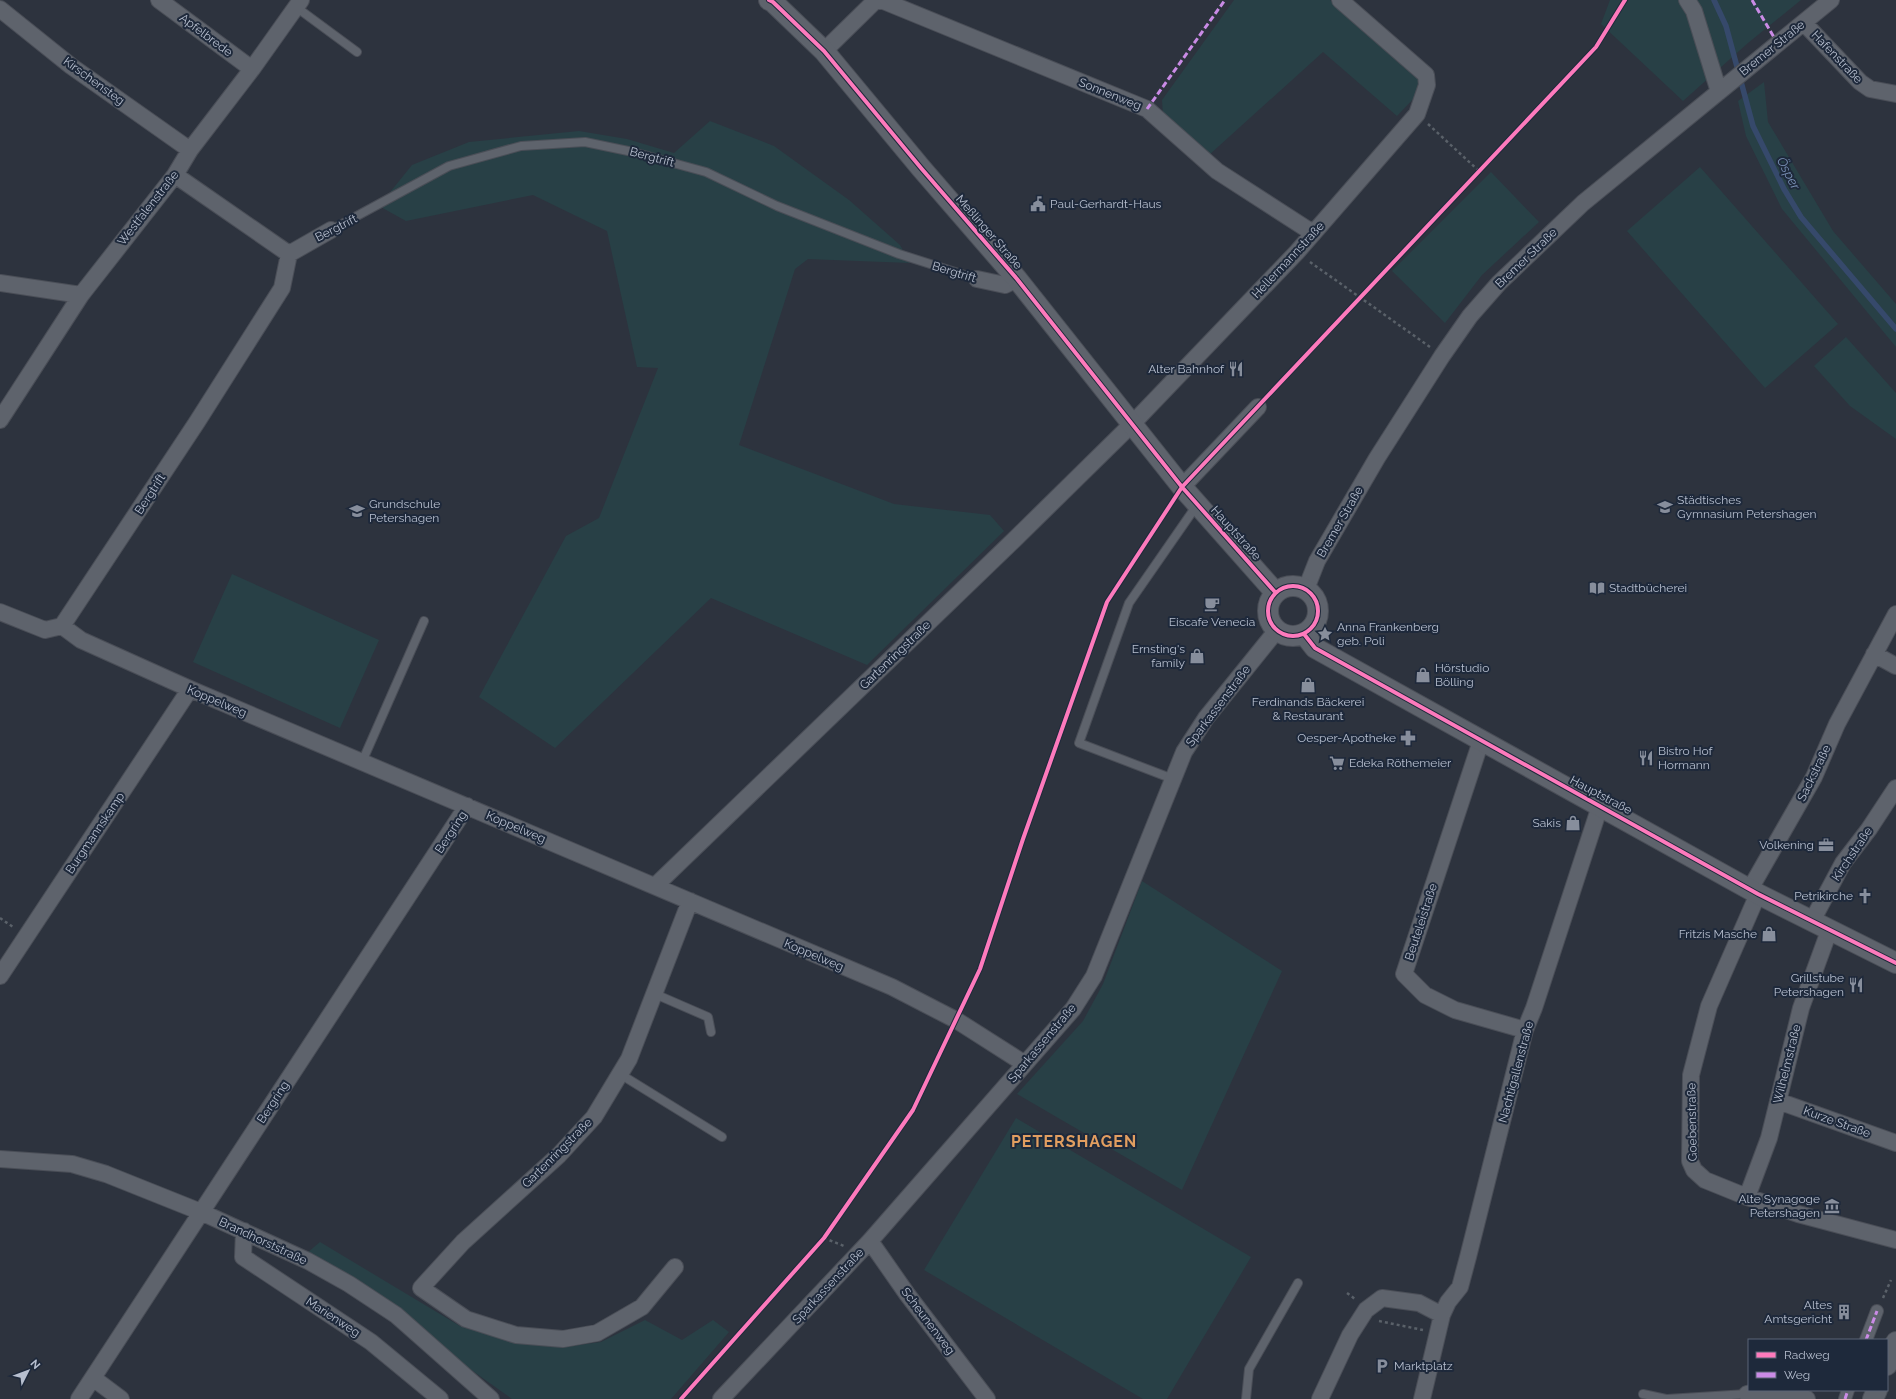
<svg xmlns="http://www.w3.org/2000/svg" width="1896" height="1399" font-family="Raleway,sans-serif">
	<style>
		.green { fill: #284046 }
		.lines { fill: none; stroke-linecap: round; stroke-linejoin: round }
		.stream { stroke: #36496b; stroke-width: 5.5 }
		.service-casing { stroke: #4a4e57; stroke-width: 10 }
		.pedestrian-casing { stroke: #4a4e57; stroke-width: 14 }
		.minor-casing { stroke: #4a4e57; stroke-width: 18 }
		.tertiary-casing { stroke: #4a4e57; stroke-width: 22 }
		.path { stroke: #5a6169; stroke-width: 2.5; stroke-dasharray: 3 3; stroke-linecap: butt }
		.service { stroke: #5e636c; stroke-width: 8 }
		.pedestrian { stroke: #5e636c; stroke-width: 12 }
		.minor { stroke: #5e636c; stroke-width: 16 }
		.tertiary { stroke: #5e636c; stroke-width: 20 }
		.quiet { stroke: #ca8be6; stroke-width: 3; stroke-dasharray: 6 3; stroke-linecap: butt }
		.cycleway-casing { stroke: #1e293b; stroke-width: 6 }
		.cycleway { stroke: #fd7abc; stroke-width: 4 }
		.labels { text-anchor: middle; stroke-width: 4; stroke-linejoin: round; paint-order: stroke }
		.street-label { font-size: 12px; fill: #b7bfcf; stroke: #1e293b }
		.poi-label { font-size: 12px; fill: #b7bfcf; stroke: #1e293b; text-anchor: end }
		.water-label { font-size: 13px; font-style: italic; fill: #7c93b9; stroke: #1e293b }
		.district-label { font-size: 16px; font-weight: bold; letter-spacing: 1px; fill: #e19e60; stroke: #1e293b }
	</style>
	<rect width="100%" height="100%" fill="#2d333e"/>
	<path class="green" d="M1234,0H1330L1418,78V94L1397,116L1323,52L1209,155L1163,115L1162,100Z
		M1610,0H1801L1748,43L1683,101L1601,24Z
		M1764,82L1768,122L1833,231L1896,304V347L1782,209L1746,136L1738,101Z
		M710,121L774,146L849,200L900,245L910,263L808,259L795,269L739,445L894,504L990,515L1004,531L867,665L711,598L555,748L479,697L566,536L599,518L658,368L637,367L607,231L533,195L406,221L379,206L412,165L469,142L579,131L627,139L674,153Z
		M1700,167L1838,324L1765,388L1627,231Z
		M1491,172L1539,222L1482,275L1445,323L1392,271Z
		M1846,337L1896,393V439L1850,406L1814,366Z
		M232,574L379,640L340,728L193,662Z
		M1142,881L1282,971L1182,1190L1017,1094L1083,1021L1103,984Z
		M1016,1118L1251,1257L1167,1399H1143L924,1270Z
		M320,1242L460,1326L512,1342L564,1347L601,1342L645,1320L682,1340L713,1320L729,1332L671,1399H512L307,1253Z"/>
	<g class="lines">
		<path class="stream" d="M1714,0L1726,26L1753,126L1784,189L1801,217L1896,329"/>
		<g class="service-casing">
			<path id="service" d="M296,7L357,52
				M331,230L449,166L521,146L585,142L633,152L706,172L777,206L899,254L977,279
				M362,762L424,621
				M1173,779L1079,743L1129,603L1197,505
				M655,994L708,1017L711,1032
				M620,1074L722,1137
				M1643,1394L1666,1399
				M1246,1399L1249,1369L1298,1283
				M1667,1399L1747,1394"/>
		</g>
		<g class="pedestrian-casing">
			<path id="pedestrian" d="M1866,1340L1877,1311
				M1845,1399L1848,1390"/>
		</g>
		<g class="minor-casing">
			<path id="minor" d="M159,0L252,69
				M881,0L1147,109L1217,171L1313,233
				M1687,0L1694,11L1719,92
				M0,9L71,66L190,150
				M1804,23L1860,82L1870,89L1896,94
				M824,51L876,0
				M175,175L289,254
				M977,279L1005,285L1017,279
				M0,283L81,295
				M0,420L81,295L175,175L190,150L252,69L301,0
				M1182,487L1258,407
				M1306,589L1317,561L1377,458L1442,356L1470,316L1499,283L1583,203L1831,0
				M0,612L45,630L62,626L81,640L190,689L892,987L956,1020L1025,1064
				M62,626L197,422L282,288L289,254L331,230
				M1874,654L1896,666
				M1481,741L1404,974L1425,995L1455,1010L1525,1030
				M655,886L1015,539L1133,423L1297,252L1417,114L1427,85L1426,75L1340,0
				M1750,889L1814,777L1837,724L1896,614
				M1758,894L1709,1006L1691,1075L1690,1161L1694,1170L1705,1180L1747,1197L1798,1214L1896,1240
				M1812,921L1843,863L1869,829L1896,788
				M0,976L190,689
				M1778,1101L1896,1143
				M0,1159L72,1164L106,1174L201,1212L308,1261L349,1284L396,1315L491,1399
				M1747,1197L1769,1138L1801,1008L1829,931
				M244,1231L243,1257L371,1342L440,1399
				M870,1241L907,1294L987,1399
				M675,1267L642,1307L597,1333L563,1339L516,1335L466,1319L421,1288L463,1242L559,1155L594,1117L629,1059L690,901
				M93,1378L121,1399
				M1747,1394L1761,1392L1807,1399
				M79,1399L467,806
				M721,1399L870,1241L1073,1009L1094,976L1184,752L1206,718L1277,630
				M1320,1399L1350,1335L1366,1310L1382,1298L1419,1303L1442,1315
				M1422,1399L1442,1315L1448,1302L1460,1287L1468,1257L1525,1030L1534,1008L1600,806"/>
		</g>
		<g class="tertiary-casing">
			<path id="tertiary" d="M769,0L773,2L824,51L921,168L1017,279L1182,487L1275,592
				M1268 611a25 25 0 1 1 50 0a25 25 0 1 1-50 0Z
				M1304,634L1315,648L1758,894L1896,963
				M1887,1365L1896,1342
				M1873,1399L1877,1390"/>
		</g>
		<path class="path" d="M1428,124L1479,171
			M1310,262L1430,347
			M0,918L13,927
			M824,1238L844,1246
			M1347,1293L1355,1299
			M1883,1298L1891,1280
			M1379,1321L1423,1330"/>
		<use href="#service" class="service"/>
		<use href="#pedestrian" class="pedestrian"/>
		<use href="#minor" class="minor"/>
		<use href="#tertiary" class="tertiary"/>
		<path class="quiet" d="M1752,0L1778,44
			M1147,109L1225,0
			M1866,1340L1877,1311
			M1845,1399L1848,1390"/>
		<g class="cycleway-casing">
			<path id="cycleway" d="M769,0L773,2L824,51L921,168L1017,279L1182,487L1275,592
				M1268 611a25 25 0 1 1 50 0a25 25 0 1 1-50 0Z
				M1304,634L1315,648L1758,894L1896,963
				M681,1399L824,1238L913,1110L980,969L1023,839L1107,602L1182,487L1596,47L1625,0"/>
		</g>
		<use href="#cycleway" class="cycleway"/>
	</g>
	<defs>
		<g id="civic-bare" transform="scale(1.2)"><path d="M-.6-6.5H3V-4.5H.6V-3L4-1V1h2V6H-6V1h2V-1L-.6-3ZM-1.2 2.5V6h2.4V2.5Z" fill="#878e9c" stroke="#1e293b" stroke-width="2.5" paint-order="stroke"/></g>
		<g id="restaurant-bare" transform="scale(1.2)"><path d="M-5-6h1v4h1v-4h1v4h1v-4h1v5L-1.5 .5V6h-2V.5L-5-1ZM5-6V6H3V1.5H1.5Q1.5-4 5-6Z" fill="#878e9c" stroke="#1e293b" stroke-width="2.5" paint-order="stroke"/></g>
		<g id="school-bare" transform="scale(1.2)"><path d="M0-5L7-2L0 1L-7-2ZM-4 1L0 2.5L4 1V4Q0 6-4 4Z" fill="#878e9c" stroke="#1e293b" stroke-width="2.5" paint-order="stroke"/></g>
		<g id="library-bare" transform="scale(1.2)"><path d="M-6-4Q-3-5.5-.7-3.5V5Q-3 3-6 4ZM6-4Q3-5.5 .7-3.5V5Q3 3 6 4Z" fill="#878e9c" stroke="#1e293b" stroke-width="2.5" paint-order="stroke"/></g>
		<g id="cafe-bare" transform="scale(1.2)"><path d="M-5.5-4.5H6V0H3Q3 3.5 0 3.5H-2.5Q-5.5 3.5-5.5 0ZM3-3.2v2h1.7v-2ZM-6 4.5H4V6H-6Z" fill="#878e9c" stroke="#1e293b" stroke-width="2.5" paint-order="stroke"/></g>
		<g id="sight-bare" transform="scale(1.2)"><path d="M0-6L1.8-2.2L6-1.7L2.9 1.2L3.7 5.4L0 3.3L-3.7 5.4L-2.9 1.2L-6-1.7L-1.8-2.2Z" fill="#878e9c" stroke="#1e293b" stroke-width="2.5" paint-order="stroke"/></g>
		<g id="shop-bare" transform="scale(1.2)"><path d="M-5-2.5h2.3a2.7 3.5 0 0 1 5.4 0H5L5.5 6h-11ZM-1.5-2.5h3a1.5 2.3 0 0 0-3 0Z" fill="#878e9c" stroke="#1e293b" stroke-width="2.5" paint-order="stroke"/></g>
		<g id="pharmacy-bare" transform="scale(1.2)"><path d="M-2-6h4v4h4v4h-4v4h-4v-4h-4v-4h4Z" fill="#878e9c" stroke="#1e293b" stroke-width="2.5" paint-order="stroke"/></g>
		<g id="supermarket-bare" transform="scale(1.2)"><path d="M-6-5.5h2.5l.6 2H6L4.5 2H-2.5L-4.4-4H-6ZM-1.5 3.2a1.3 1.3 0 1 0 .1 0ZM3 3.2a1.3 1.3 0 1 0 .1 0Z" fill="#878e9c" stroke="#1e293b" stroke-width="2.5" paint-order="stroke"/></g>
		<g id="office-bare" transform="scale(1.2)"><path d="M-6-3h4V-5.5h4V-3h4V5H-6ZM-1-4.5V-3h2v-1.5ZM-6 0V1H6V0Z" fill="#878e9c" stroke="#1e293b" stroke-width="2.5" paint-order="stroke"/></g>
		<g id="church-bare" transform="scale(1.2)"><path d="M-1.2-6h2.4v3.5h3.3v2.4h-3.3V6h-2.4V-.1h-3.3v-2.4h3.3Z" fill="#878e9c" stroke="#1e293b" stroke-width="2.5" paint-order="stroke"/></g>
		<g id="museum-bare" transform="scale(1.2)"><path d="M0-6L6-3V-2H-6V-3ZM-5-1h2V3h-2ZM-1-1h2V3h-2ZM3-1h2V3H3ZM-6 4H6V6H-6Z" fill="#878e9c" stroke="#1e293b" stroke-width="2.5" paint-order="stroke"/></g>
		<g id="building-bare" transform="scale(1.2)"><path d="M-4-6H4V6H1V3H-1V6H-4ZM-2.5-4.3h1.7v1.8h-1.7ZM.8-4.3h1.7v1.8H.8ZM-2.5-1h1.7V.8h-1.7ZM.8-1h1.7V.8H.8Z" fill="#878e9c" stroke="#1e293b" stroke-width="2.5" paint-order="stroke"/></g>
		<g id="parking-bare" transform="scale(1.2)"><path d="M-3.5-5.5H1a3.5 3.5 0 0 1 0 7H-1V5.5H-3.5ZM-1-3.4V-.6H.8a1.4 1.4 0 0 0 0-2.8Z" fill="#878e9c" stroke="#1e293b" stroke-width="2.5" paint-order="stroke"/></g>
	</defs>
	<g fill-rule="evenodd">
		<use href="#civic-bare" x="1038" y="204"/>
		<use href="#restaurant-bare" x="1236" y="369"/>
		<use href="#school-bare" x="1665" y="507"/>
		<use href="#school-bare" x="357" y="511"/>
		<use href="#library-bare" x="1597" y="588"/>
		<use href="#cafe-bare" x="1212" y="604"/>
		<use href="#sight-bare" x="1325" y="634"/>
		<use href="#shop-bare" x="1197" y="656"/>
		<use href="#shop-bare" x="1423" y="675"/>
		<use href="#shop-bare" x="1308" y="685"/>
		<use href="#pharmacy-bare" x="1408" y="738"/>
		<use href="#restaurant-bare" x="1646" y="758"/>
		<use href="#supermarket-bare" x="1337" y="763"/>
		<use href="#shop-bare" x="1573" y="823"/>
		<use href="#office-bare" x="1826" y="845"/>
		<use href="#church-bare" x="1865" y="896"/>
		<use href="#shop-bare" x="1769" y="934"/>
		<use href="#restaurant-bare" x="1856" y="985"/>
		<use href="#museum-bare" x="1832" y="1206"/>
		<use href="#building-bare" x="1844" y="1312"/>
		<use href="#parking-bare" x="1382" y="1366"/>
	</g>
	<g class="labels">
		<g class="street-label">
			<text transform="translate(206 35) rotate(37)" y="4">Apfelbrede</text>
			<text transform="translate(1772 48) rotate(-39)" y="4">Bremer Straße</text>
			<text transform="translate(1837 57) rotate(46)" y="4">Hafenstraße</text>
			<text transform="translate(94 81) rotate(36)" y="4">Kirschensteg</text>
			<text transform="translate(1110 94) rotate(22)" y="4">Sonnenweg</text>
			<text transform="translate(652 157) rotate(15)" y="4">Bergtrift</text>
			<text transform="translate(148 208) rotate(-52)" y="4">Westfalenstraße</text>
			<text transform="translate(336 228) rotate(-27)" y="4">Bergtrift</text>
			<text transform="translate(989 232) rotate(49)" y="4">Meßlinger Straße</text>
			<text transform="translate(1526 258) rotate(-44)" y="4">Bremer Straße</text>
			<text transform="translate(1288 260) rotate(-47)" y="4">Hellermannstraße</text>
			<text transform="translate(954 272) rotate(17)" y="4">Bergtrift</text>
			<text transform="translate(150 494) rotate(-57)" y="4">Bergtrift</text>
			<text transform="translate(1340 522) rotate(-60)" y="4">Bremer Straße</text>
			<text transform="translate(1236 533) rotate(48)" y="4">Hauptstraße</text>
			<text transform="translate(895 655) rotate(-44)" y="4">Gartenringstraße</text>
			<text transform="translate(217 701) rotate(23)" y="4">Koppelweg</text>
			<text transform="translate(1218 706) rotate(-53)" y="4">Sparkassenstraße</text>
			<text transform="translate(1814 773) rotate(-64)" y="4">Sackstraße</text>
			<text transform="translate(1601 795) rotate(28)" y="4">Hauptstraße</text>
			<text transform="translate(516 827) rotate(23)" y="4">Koppelweg</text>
			<text transform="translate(451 832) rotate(-57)" y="4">Bergring</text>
			<text transform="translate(95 833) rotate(-56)" y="4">Burgmannskamp</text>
			<text transform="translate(1852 854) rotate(-56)" y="4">Kirchstraße</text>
			<text transform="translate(1421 922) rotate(-72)" y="4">Beuteleistraße</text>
			<text transform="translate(814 955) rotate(23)" y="4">Koppelweg</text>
			<text transform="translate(1042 1043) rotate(-50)" y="4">Sparkassenstraße</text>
			<text transform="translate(1787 1064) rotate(-76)" y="4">Wilhelmstraße</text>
			<text transform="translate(1516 1072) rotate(-75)" y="4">Nachtigallenstraße</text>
			<text transform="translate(273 1102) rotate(-57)" y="4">Bergring</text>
			<text transform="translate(1692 1122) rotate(-91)" y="4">Goebenstraße</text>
			<text transform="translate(1837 1122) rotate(20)" y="4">Kurze Straße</text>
			<text transform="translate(557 1153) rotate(-45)" y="4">Gartenringstraße</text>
			<text transform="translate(263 1241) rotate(25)" y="4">Brandhorststraße</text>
			<text transform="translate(828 1286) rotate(-47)" y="4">Sparkassenstraße</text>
			<text transform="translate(333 1317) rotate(33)" y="4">Marienweg</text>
			<text transform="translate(928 1321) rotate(53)" y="4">Scheunenweg</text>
		</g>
		<g class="poi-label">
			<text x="1050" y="208" text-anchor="start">Paul-Gerhardt-Haus</text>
			<text x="1224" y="373">Alter Bahnhof</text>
			<text x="1677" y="504" text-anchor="start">Städtisches<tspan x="1677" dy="14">Gymnasium Petershagen</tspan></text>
			<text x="369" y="508" text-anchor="start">Grundschule<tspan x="369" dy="14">Petershagen</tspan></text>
			<text x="1609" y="592" text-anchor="start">Stadtbücherei</text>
			<text x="1212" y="626" text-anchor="middle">Eiscafe Venecia</text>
			<text x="1337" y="631" text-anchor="start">Anna Frankenberg<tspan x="1337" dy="14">geb. Poli</tspan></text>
			<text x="1185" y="653">Ernsting's<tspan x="1185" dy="14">family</tspan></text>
			<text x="1435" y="672" text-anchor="start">Hörstudio<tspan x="1435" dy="14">Bölling</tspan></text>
			<text x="1308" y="706" text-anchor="middle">Ferdinands Bäckerei<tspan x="1308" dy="14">&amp; Restaurant</tspan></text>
			<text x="1396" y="742">Oesper-Apotheke</text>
			<text x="1658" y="755" text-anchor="start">Bistro Hof<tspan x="1658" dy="14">Hormann</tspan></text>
			<text x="1349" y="767" text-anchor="start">Edeka Röthemeier</text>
			<text x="1561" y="827">Sakis</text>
			<text x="1814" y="849">Volkening</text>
			<text x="1853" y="900">Petrikirche</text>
			<text x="1757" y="938">Fritzis Masche</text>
			<text x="1844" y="982">Grillstube<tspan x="1844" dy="14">Petershagen</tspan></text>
			<text x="1820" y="1203">Alte Synagoge<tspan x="1820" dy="14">Petershagen</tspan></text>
			<text x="1832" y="1309">Altes<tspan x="1832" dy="14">Amtsgericht</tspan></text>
			<text x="1394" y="1370" text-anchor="start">Marktplatz</text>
		</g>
		<g class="water-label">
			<text transform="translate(1789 173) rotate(62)" y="5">Ösper</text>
		</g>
		<g class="district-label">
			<text x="1074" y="1147">PETERSHAGEN</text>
		</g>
	</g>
	<rect x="1748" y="1339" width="140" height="52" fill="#1e293b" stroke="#5b6576"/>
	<rect x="1756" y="1352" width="20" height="6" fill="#fd7abc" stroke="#5b6576"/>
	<text x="1784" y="1359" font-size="12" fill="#b7bfcf">Radweg</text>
	<rect x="1756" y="1372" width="20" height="6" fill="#ca8be6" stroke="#5b6576"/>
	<text x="1784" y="1379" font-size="12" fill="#b7bfcf">Weg</text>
	<g transform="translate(28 1371) rotate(48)" stroke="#1e293b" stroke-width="3" paint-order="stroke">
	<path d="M0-3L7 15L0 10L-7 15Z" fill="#b7bfcf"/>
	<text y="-6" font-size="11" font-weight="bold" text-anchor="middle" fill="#b7bfcf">N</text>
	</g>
</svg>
